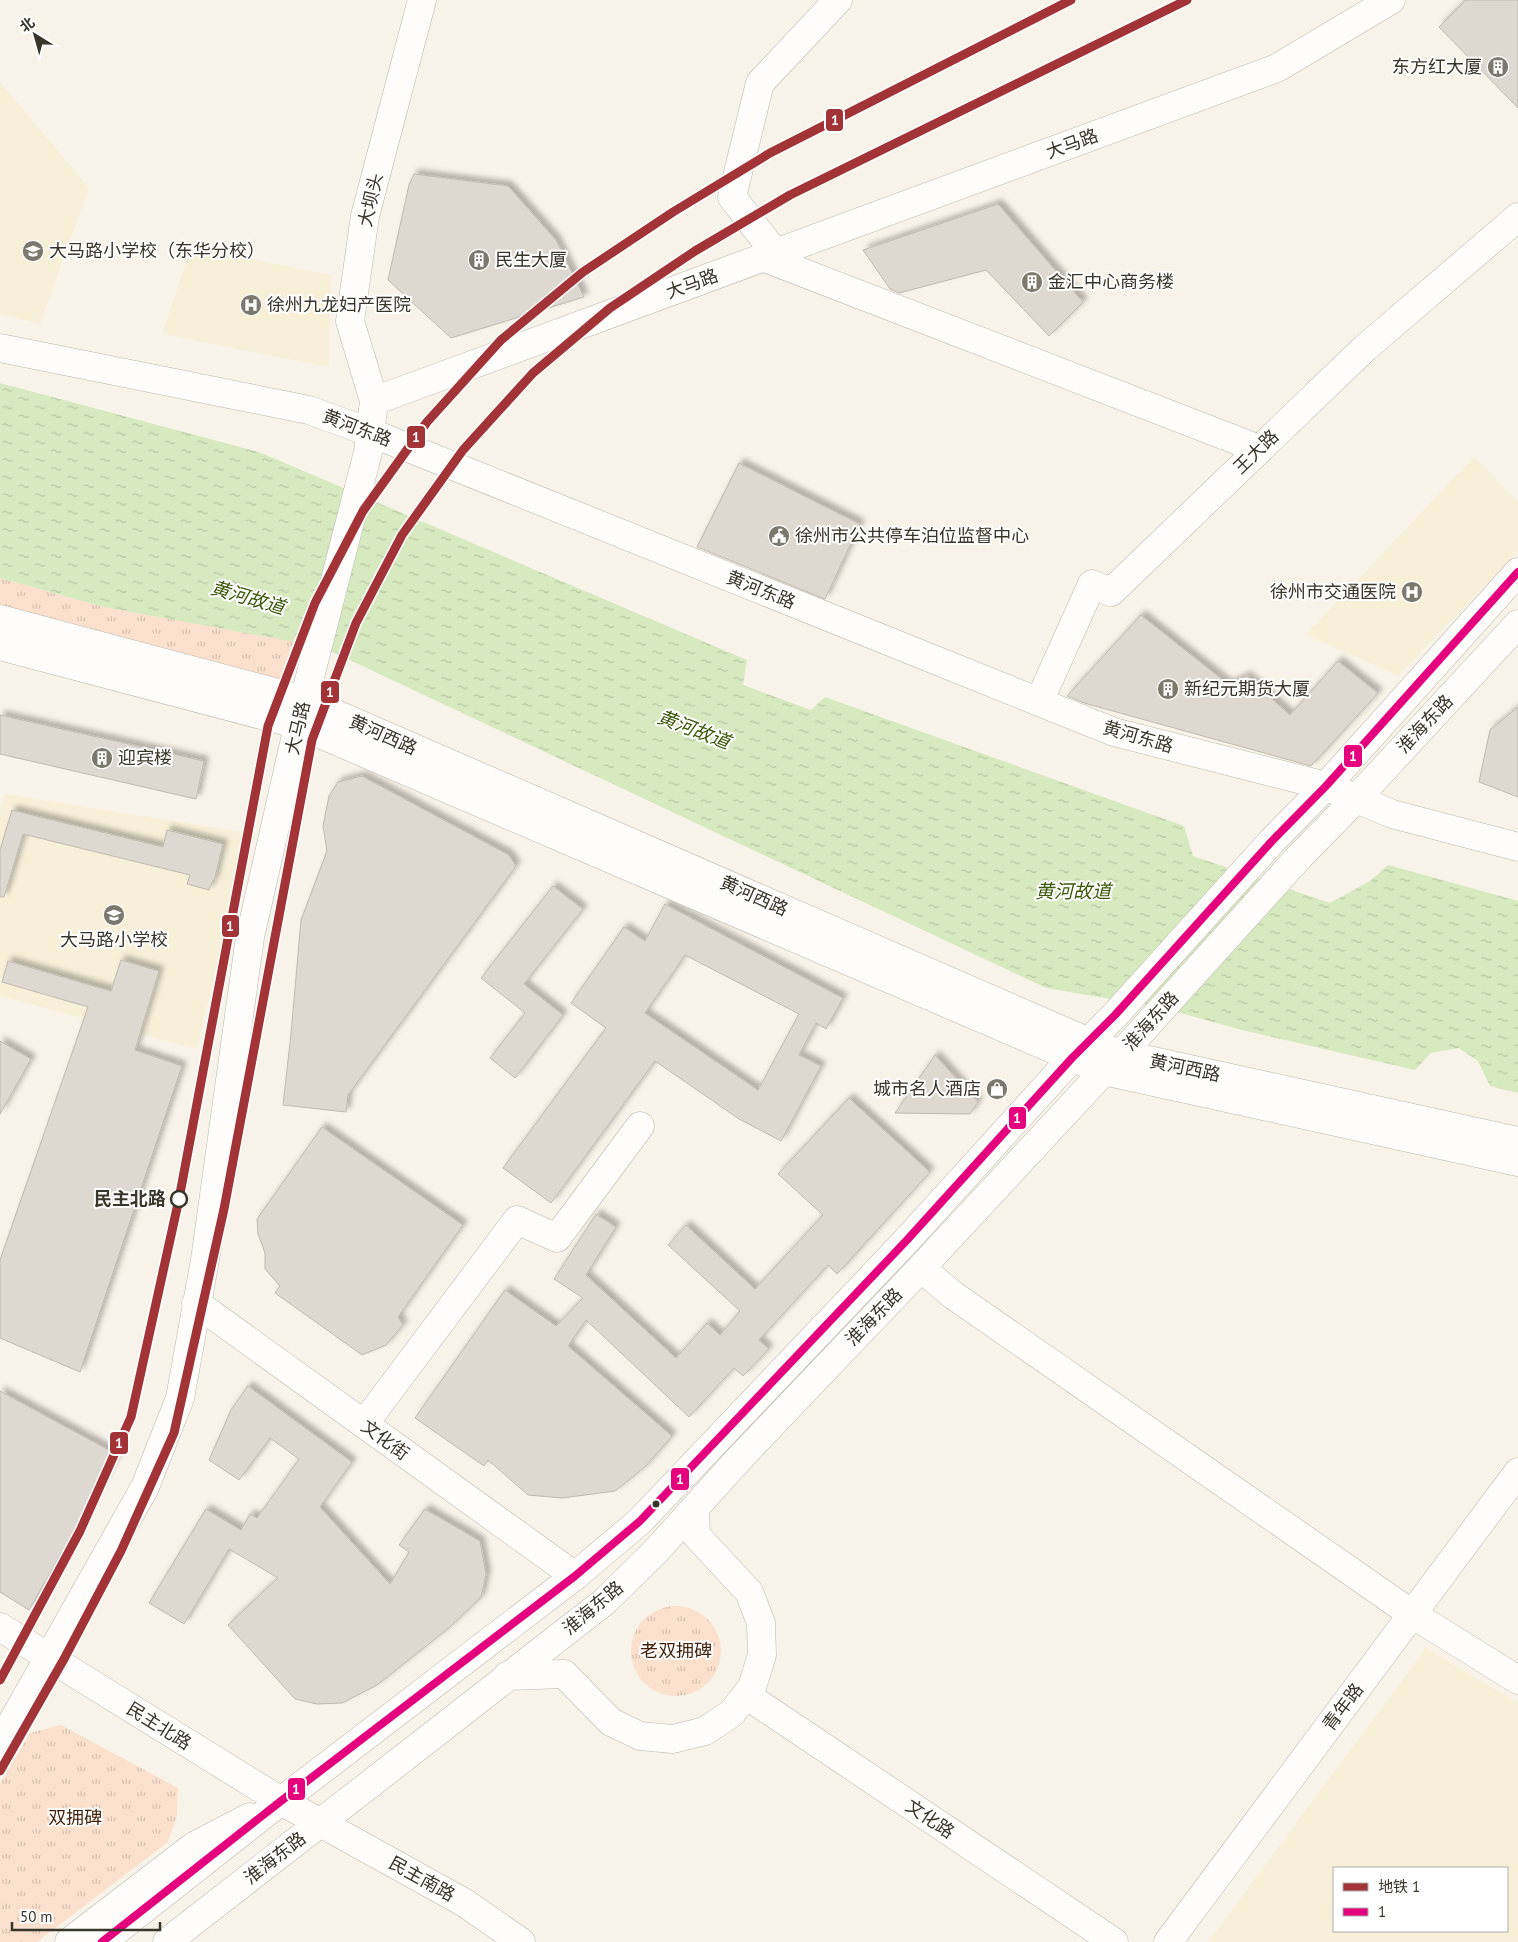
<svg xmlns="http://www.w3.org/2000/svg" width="1518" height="1942" font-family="'PT Sans','Noto Sans SC',sans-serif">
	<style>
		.built { fill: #f7efd8; fill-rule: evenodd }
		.park { fill: url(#park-tufts) }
		.water { fill: url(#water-ripples) }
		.building { fill: #ded9d0; stroke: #bfbab1; fill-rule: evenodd; filter: url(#shadow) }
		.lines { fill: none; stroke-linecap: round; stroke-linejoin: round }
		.minor-casing { stroke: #bbb7ad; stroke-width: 29 }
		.major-casing { stroke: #bbb7ad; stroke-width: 29 }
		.minor { stroke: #fefdfc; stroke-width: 28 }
		.major { stroke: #fefdfc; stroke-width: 28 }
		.bus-1-casing { stroke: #fff; stroke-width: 11 }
		.bus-1 { stroke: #e5007d; stroke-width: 8 }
		.metro-1-casing { stroke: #fff; stroke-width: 12 }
		.metro-1 { stroke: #a23337; stroke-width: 9 }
		.stop-dot { fill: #fff; stroke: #38352b; stroke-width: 2.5 }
		.bus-dot { fill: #38352b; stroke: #fff; stroke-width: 2 }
		.labels { text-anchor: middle; stroke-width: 4; stroke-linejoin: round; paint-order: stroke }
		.poi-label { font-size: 18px; fill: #38352b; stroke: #fff; text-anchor: start }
		.street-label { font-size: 18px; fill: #38352b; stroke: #fff }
		.stop-label { font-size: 18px; font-weight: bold; fill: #38352b; stroke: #fff; text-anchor: end }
		.park-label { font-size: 18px; fill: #421f06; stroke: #fff }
		.water-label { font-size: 19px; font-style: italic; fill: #3a5909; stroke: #fff }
		.line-badge { stroke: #fff; stroke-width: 2 }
		.badge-label { font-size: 14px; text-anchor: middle; font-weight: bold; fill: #fff }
	</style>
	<defs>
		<pattern id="park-tufts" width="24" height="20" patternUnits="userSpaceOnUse" patternTransform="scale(1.25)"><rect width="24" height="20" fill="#fae0cd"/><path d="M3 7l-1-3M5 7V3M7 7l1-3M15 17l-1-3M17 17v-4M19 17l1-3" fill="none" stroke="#d7c1b0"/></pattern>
		<pattern id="water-ripples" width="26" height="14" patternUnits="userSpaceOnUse" patternTransform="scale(1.25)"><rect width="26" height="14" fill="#d7e9bf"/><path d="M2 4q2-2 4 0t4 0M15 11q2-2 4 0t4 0" fill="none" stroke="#b9c8a4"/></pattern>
		<filter id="shadow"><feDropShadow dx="4.5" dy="-4.5" stdDeviation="2.5" flood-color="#0004"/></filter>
	</defs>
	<rect width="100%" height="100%" fill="#f8f3e8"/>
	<path class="built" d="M0,82L89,188L40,324L0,314Z
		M191,247L331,275L329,367L162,334Z
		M1474,457L1518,502V551L1398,676L1306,634Z
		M5,794L247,833L197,1049L0,996V811Z
		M1426,1648L1518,1703V1942H1208ZM1334,1868H1507V1931H1334Z"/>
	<path class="park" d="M0,578L104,607L298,642L287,686L0,610Z
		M631 1651a45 45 0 1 1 90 0a45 45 0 1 1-90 0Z
		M61,1725L178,1788L177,1816L168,1842L37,1942H0V1784L30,1733Z"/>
	<path class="water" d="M0,383L259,452L747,660L743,685L811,710L825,697L1184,826L1193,856L1330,903L1370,881L1388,865L1518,901V1093L1490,1086L1478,1061L1459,1048L1431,1053L1415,1070L1238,1029L1163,1008L1046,988L322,647L104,607L0,578Z"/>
	<path class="building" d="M1466,0H1518V108L1439,27Z
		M414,174L508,186L556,240L584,297L451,338L388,280L409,185Z
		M998,204L1083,302L1049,336L986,270L899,293L890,289L863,250Z
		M739,463L860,524L825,599L697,547Z
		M1141,615L1228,684L1247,676L1290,715L1338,661L1378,693L1311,766L1084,703L1067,696Z
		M1518,707V797L1479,782L1490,730Z
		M0,715L204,761L196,799L0,754Z
		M362,776L509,855L516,866L348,1095L346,1112L283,1105L291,1034L301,920L327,851L323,826L329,796L338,782Z
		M12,810L163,847L167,830L223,844L214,881L213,880L209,890L187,884L190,875L23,834L4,897H0V850Z
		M553,886L583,909L524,984L563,1015L515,1078L490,1058L525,1013L481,978Z
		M665,904L843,998L826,1029L816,1023L799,1055L821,1066L781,1141L739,1119L655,1061L551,1203L503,1168L606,1028L571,1003L624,927L645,941ZM685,955L799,1014L758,1090L645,1013Z
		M121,960L159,971L135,1050L182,1066L80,1372L0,1338V1260L88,1007L2,982L8,961L111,991Z
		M0,1041L31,1059L0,1114Z
		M935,1055L978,1102L970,1114L895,1113Z
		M849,1098L930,1172L837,1274L828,1265L759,1340L769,1349L743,1376L734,1368L689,1417L586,1320L568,1346L672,1436L645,1467L615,1491L562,1498L528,1495L488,1460L484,1466L415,1418L505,1290L556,1326L583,1298L554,1279L596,1214L616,1227L586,1275L676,1358L707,1323L720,1335L740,1311L668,1245L686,1225L755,1289L823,1215L778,1174Z
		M322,1127L463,1225L398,1317L403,1325L386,1345L362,1355L275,1293L280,1286L265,1269V1253L258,1234L257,1219Z
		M248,1386L352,1462L320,1507L390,1584L409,1552L399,1545L425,1509L480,1541L486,1574L481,1597L450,1627L377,1685L342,1703L317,1704L295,1699L228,1625L278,1578L229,1549L184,1624L149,1603L206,1509L241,1530L250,1514L257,1518L299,1459L270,1438L239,1480L209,1460L231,1410Z
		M0,1391L118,1455L29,1610L0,1592Z"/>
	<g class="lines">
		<g class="minor-casing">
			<path id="minor" d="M776,254L732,197L760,83L838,0
				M765,258L1259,449
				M0,348L309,410L369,432L1114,732L1326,786L1392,814L1518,847
				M374,401L350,321L365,216L422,0
				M1039,702L1092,584L1111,592L1365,348L1518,217
				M921,1268L953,1295L1412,1614L1518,1680
				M196,1303L575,1576
				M364,1424L517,1220L557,1238L640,1126
				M0,1627L281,1801L465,1903L521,1942
				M746,1695L1114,1942
				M0,1744L145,1487L180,1398L205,1260L250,937L304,700L368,452L374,401L1277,68L1391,0
				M69,1942L194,1846L250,1817
				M1168,1942L1518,1472"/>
		</g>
		<g class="major-casing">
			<path id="major" d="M0,619L304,700L1089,1042L1121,1054L1518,1141
				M0,646L299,725L1104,1071L1518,1162
				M507,1676L564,1674L611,1722L640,1736L673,1739L705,1731L732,1713L752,1687L762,1655L761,1623L749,1592L696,1535L695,1510
				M102,1942L281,1801L575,1576L640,1521L907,1240L1072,1058L1115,1015L1272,841L1326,786L1518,572
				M167,1942L604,1602L655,1552L738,1460L921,1268L1104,1071L1121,1054L1299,857L1356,799L1518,624"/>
		</g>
		<use href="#minor" class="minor"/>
		<use href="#major" class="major"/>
		<g class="bus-1-casing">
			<path id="bus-1" d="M102,1942L281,1801L575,1576L640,1521L907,1240L1072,1058L1115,1015L1272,841L1326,786L1518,572"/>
		</g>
		<use href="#bus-1" class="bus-1"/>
		<g class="metro-1-casing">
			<path id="metro-1" d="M0,1680L80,1531L131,1417L179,1199L268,726L315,603L363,511L427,422L501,340L583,272L673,212L770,153L1071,0
				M0,1771L64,1659L121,1551L174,1433L224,1209L312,740L356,623L402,535L463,450L533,373L610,308L695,251L790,195L1187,0"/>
		</g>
		<use href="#metro-1" class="metro-1"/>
	</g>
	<defs>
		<g id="building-disc" transform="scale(1.125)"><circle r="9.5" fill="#7b786d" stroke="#fff"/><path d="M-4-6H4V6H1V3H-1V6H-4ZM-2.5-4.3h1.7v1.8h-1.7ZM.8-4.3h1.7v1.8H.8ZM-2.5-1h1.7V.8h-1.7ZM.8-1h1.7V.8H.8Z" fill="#fff"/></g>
		<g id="school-disc" transform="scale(1.125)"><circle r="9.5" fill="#7b786d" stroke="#fff"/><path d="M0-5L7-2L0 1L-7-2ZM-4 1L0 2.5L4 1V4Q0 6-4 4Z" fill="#fff"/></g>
		<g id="hospital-disc" transform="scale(1.125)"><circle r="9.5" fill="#7b786d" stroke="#fff"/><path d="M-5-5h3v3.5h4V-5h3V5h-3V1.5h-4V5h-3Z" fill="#fff"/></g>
		<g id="civic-disc" transform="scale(1.125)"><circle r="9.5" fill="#7b786d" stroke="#fff"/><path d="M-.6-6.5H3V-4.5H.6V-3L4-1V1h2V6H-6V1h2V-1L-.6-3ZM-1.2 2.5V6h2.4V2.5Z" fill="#fff"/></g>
		<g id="shop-disc" transform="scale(1.125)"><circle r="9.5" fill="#7b786d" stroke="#fff"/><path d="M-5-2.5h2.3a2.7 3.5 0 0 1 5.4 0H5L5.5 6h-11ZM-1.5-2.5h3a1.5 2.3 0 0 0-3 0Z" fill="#fff"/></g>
	</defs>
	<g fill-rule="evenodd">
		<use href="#building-disc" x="1498" y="67"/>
		<use href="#school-disc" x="33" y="251"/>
		<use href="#building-disc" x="479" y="260"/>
		<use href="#building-disc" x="1032" y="282"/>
		<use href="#hospital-disc" x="251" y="305"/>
		<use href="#civic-disc" x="779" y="536"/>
		<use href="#hospital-disc" x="1412" y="592"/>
		<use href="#building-disc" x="1168" y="689"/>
		<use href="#building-disc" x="102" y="758"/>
		<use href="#school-disc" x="114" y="915"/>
		<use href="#shop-disc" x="997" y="1089"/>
	</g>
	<circle class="stop-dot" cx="179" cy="1199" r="8"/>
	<circle class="bus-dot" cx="656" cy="1504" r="4.5"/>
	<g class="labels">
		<g class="poi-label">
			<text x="1482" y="73" text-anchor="end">东方红大厦</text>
			<text x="49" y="257">大马路小学校（东华分校）</text>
			<text x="495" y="266">民生大厦</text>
			<text x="1048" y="288">金汇中心商务楼</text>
			<text x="267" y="311">徐州九龙妇产医院</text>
			<text x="795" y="542">徐州市公共停车泊位监督中心</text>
			<text x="1396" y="598" text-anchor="end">徐州市交通医院</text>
			<text x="1184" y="695">新纪元期货大厦</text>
			<text x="118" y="764">迎宾楼</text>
			<text x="114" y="946" text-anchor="middle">大马路小学校</text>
			<text x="981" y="1095" text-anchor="end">城市名人酒店</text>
		</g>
		<g class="street-label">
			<text transform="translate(1072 144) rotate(-20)" y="6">大马路</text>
			<text transform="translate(371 200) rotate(-77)" y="6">大坝头</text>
			<text transform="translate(692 284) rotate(-20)" y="6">大马路</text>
			<text transform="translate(357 428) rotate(21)" y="6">黄河东路</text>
			<text transform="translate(1256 452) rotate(-44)" y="6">王大路</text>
			<text transform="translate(761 590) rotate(22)" y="6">黄河东路</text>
			<text transform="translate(1425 724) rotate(-47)" y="6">淮海东路</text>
			<text transform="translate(298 728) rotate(-77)" y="6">大马路</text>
			<text transform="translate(383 735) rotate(24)" y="6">黄河西路</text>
			<text transform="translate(1138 737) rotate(16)" y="6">黄河东路</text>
			<text transform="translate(754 896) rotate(24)" y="6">黄河西路</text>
			<text transform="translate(1151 1021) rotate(-48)" y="6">淮海东路</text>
			<text transform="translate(1185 1068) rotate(12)" y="6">黄河西路</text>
			<text transform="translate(874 1317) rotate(-46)" y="6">淮海东路</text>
			<text transform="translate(385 1440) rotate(36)" y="6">文化街</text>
			<text transform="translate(593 1608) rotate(-40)" y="6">淮海东路</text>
			<text transform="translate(1343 1707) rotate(-53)" y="6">青年路</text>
			<text transform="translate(159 1726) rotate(32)" y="6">民主北路</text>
			<text transform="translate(930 1819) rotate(34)" y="6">文化路</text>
			<text transform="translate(275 1858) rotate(-38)" y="6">淮海东路</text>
			<text transform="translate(422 1879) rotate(29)" y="6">民主南路</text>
		</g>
		<g class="stop-label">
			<text x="166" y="1205">民主北路</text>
		</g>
		<g class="park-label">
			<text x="676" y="1657">老双拥碑</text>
			<text x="75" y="1824">双拥碑</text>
		</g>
		<g class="water-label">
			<text transform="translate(248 597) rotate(16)" y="7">黄河故道</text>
			<text transform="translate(694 729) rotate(21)" y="7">黄河故道</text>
			<text x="1073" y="898">黄河故道</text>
		</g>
	</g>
	<g class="line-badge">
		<rect x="825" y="108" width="19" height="24" rx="5" fill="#a23337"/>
		<rect x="406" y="425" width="20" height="24" rx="5" fill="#a23337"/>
		<rect x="320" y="680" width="20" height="24" rx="5" fill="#a23337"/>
		<rect x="1343" y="744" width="20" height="24" rx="5" fill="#e5007d"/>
		<rect x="221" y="914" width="19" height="24" rx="5" fill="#a23337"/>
		<rect x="1008" y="1106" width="19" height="24" rx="5" fill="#e5007d"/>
		<rect x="109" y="1431" width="20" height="24" rx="5" fill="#a23337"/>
		<rect x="670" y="1467" width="20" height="24" rx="5" fill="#e5007d"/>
		<rect x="287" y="1777" width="19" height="24" rx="5" fill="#e5007d"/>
	</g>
	<g class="badge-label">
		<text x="835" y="125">1</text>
		<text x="416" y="442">1</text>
		<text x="330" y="697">1</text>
		<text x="1353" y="761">1</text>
		<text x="230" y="931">1</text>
		<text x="1017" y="1123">1</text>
		<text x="119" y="1448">1</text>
		<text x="680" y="1484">1</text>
		<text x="296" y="1794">1</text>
	</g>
	<rect x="1333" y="1867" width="175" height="65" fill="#ffffff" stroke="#afaeaa"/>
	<rect x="1343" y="1883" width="25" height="8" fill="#a23337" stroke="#afaeaa"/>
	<text x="1378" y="1892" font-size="15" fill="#38352b">地铁 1</text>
	<rect x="1343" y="1908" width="25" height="8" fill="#e5007d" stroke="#afaeaa"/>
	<text x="1378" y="1917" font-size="15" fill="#38352b">1</text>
	<g transform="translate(35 35) rotate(323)" stroke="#ffffff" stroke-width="4" paint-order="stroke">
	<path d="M0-4L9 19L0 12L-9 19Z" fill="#38352b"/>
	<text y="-8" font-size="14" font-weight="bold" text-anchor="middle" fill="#38352b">北</text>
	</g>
	<path d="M12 1922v8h148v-8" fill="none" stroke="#38352b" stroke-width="2.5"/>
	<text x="20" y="1922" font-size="15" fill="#38352b" stroke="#ffffff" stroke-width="4" paint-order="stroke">50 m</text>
</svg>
